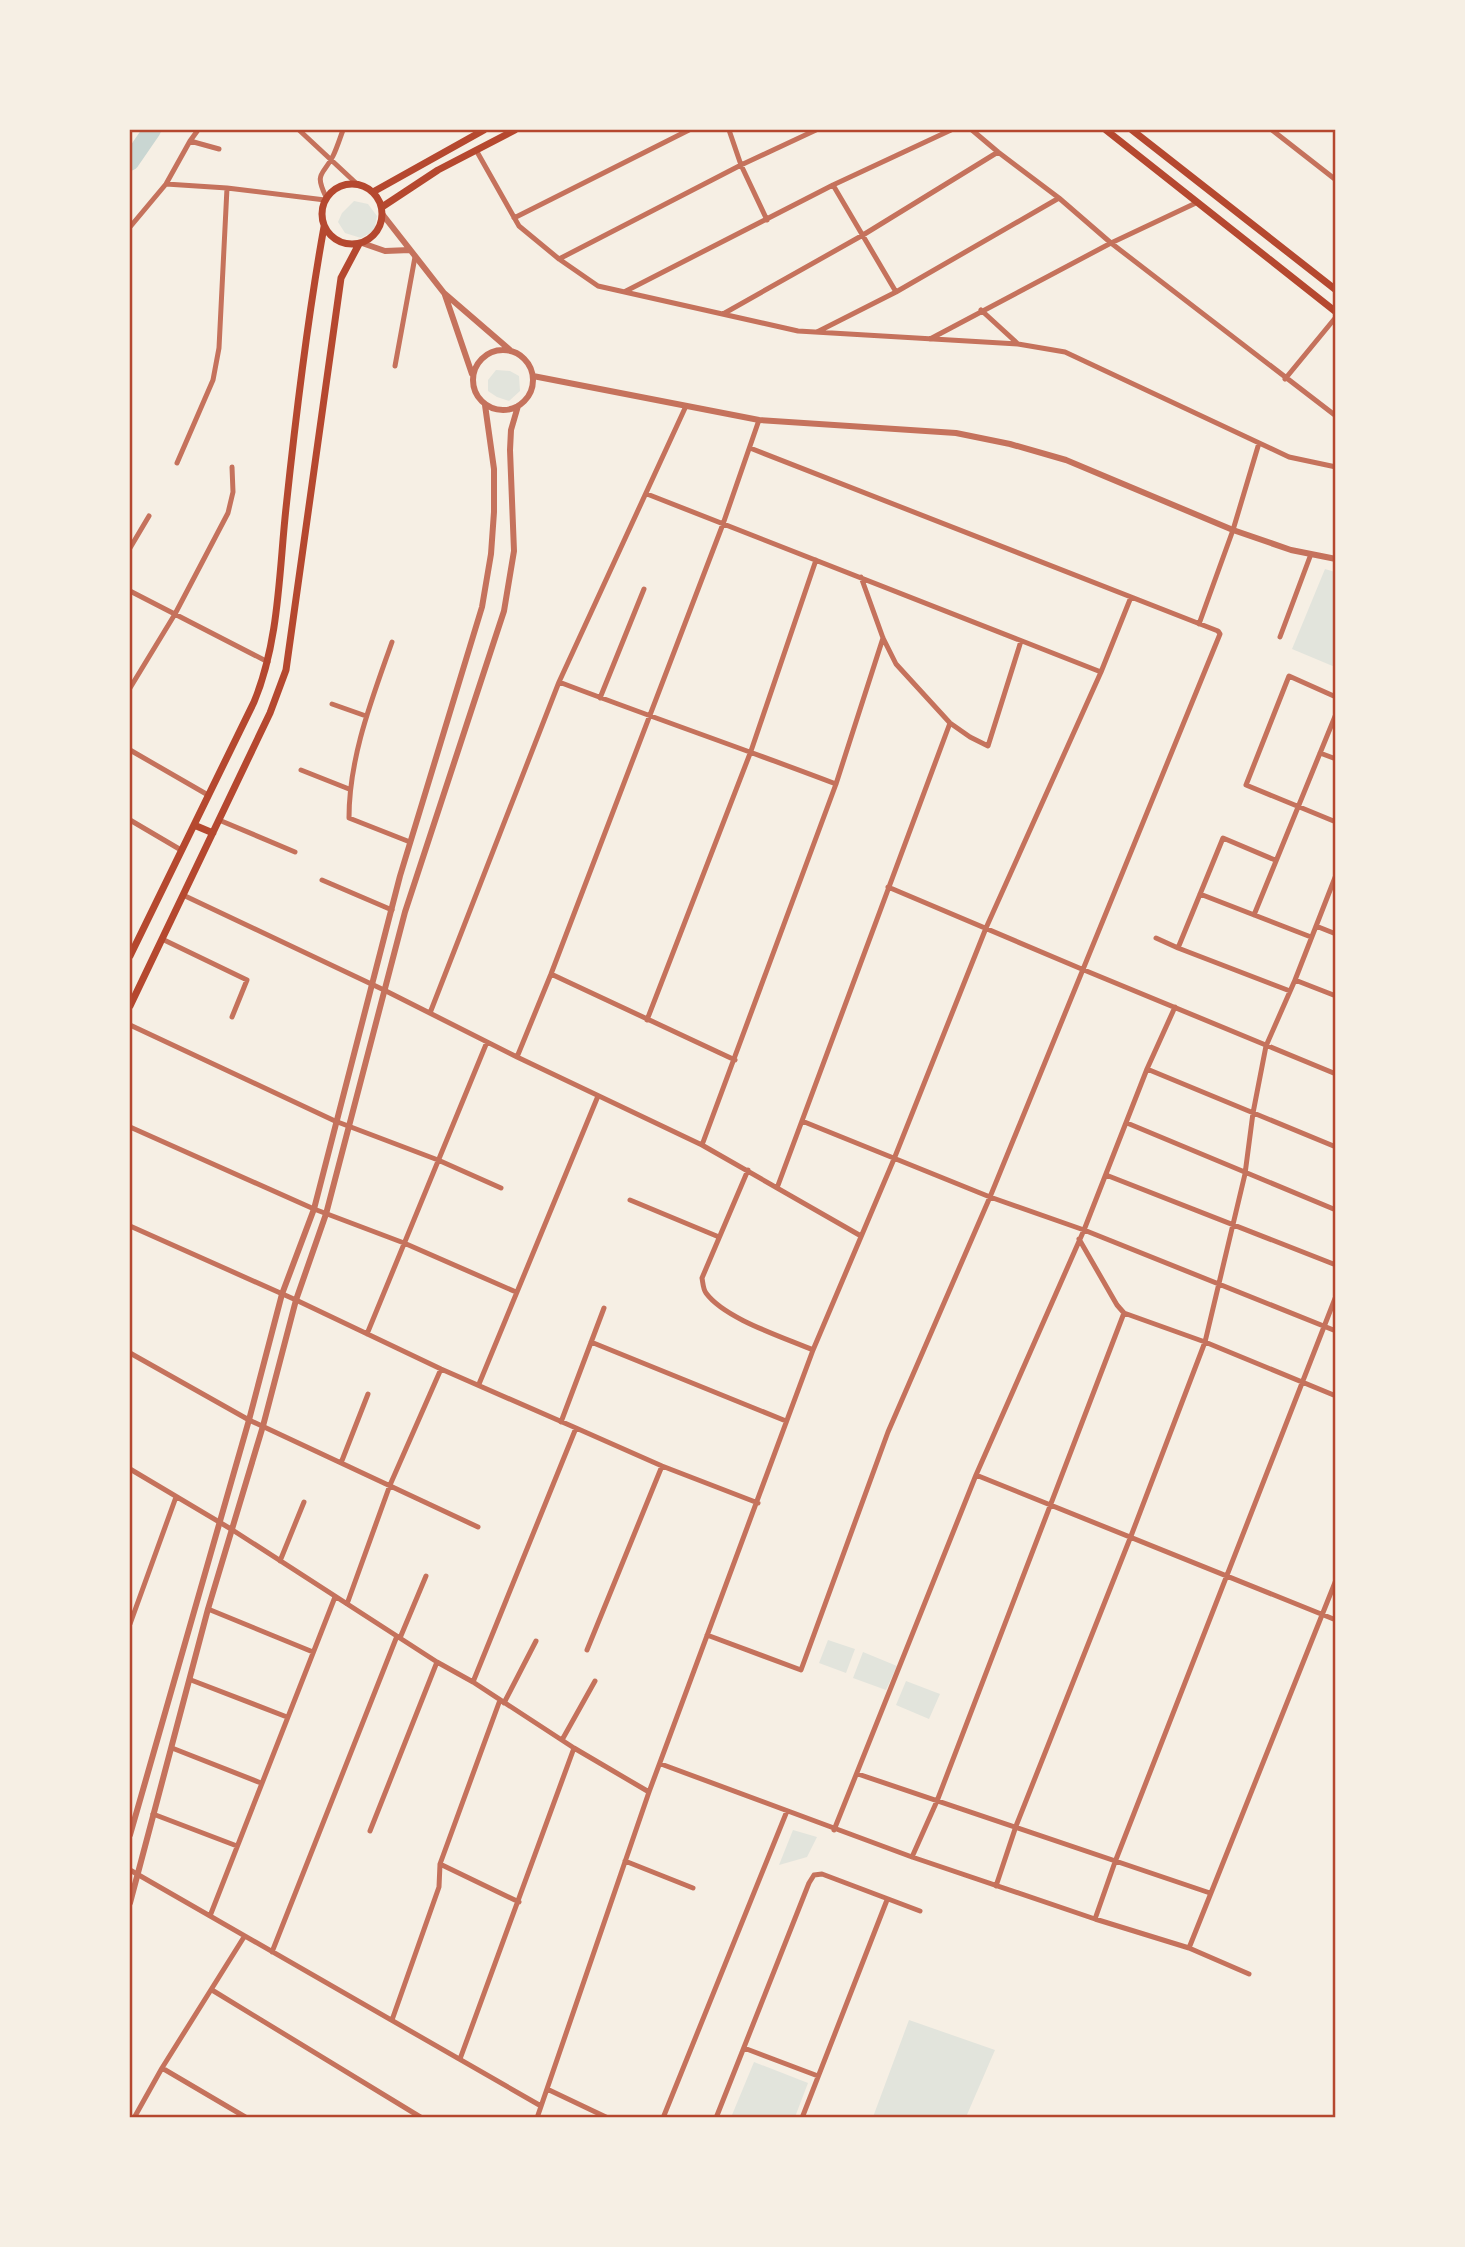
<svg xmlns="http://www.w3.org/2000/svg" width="1465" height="2247" font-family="'Playfair Display',serif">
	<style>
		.green { fill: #e2e4dc }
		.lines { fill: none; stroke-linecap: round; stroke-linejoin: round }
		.river { stroke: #c9d6d2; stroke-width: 18 }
		.minor { stroke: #c5725c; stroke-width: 5 }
		.tertiary { stroke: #c5725c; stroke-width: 6 }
		.secondary { stroke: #b5482f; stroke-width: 7 }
		.neatline { fill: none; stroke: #b5482f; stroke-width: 2.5 }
	</style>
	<rect width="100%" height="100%" fill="#f6efe4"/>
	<path class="green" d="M354,201L368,204L377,216L374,231L361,238L345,233L338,222L342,213Z
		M496,370L510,371L519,376L520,391L509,401L497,397L488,391V380Z
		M1325,569L1335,572V667L1292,649Z
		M828,1640L855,1649L846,1673L819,1663Z
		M863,1652L897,1666L886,1690L853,1678Z
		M906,1681L940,1694L929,1719L896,1705Z
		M793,1830L817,1837L807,1857L779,1865Z
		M909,2020L995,2050L966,2117H873Z
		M754,2062L808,2083L795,2117L737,2118L732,2115Z"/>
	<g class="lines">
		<path class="river" d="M130,162L152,130"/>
		<path class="minor" d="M299,130L357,184
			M729,130L741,165L767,220
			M972,130L998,152L1059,198L1111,243L1336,416
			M1272,130L1336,180
			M190,141L219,149
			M476,150L519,226L559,259L598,286L798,331L1018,344L1065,352L1289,457L1336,467
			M166,184L227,188L325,200
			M833,185L896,292
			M326,197C314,172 323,176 333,156C337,148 340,138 343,130
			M514,218L689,130
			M130,227L166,184L190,141L198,130
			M559,259L741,165L816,130
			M626,291L833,185L951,130
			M981,310L1018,344
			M723,314L863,235L998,152
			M817,332L896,292L1059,198
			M930,339L1111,243L1198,202
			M395,366L415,257
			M1285,379L1336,317
			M177,463L213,380L219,348L227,188
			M647,494L1101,672
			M130,548L149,516
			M861,577L883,638L896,664L950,723L970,737L988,746L1021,641
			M130,591L268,662
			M1199,624L1233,530L1259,443
			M1280,637L1311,554
			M392,642C372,699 349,757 349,818L410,842
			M559,682C651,717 744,749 836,784
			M130,688L175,614L228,513L233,492L232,467
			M1336,697L1289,676L1246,785L1336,822
			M600,698L644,589
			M332,704L366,716
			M130,750L208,795
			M1320,753L1336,759
			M301,770L349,789
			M130,820L181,850
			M219,820L295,852
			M322,880L392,910
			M888,887L1084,970L1336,1074
			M1200,894L1311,937
			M183,895L384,990L517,1057L702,1145L861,1236
			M1254,915L1336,714
			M1316,926L1336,934
			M1156,938L1178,948L1290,991
			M162,939L247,980L232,1017
			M1178,948L1223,838L1275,860
			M551,974L735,1060
			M1295,980L1336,996
			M430,1013L559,682L686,406
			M647,1020L751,751L816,560
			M130,1025L335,1121L438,1160L501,1188
			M517,1057L551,974L723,524L759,420
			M1147,1069L1336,1147
			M802,1121L990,1197L1084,1230L1336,1331
			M1127,1123L1336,1210
			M130,1127L314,1209L404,1243L516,1292
			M702,1145L836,784L883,638
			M748,1170L702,1278C703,1283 703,1289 706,1293C725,1319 783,1337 813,1350
			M1106,1175L1336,1265
			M777,1188L950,723
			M630,1200L719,1237
			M130,1226L296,1300L441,1369L576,1428L662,1466L758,1503
			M1079,1239L1117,1305L1124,1313L1205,1342L1336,1396
			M367,1334L487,1042
			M591,1342L786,1421
			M130,1353L249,1420L478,1527
			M479,1384L598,1096
			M561,1422L604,1308
			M341,1463L368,1394
			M130,1469L231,1529L437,1662L473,1682L574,1748L649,1792
			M976,1475L1336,1620
			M280,1561L304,1502
			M347,1604L390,1485L441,1369
			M208,1609L313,1652
			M130,1624L176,1497
			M707,1635L801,1670L888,1432L990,1197L1220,634L1218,631L750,448
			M400,1638L426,1576
			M587,1650L662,1466
			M191,1680L287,1717
			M473,1682L576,1428
			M504,1703L536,1641
			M562,1740L595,1681
			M172,1748L261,1783
			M661,1764L912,1857L1095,1919L1189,1948L1249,1974
			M858,1774L1210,1893
			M153,1814L237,1846
			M834,1830L976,1475L1084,1230L1147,1069L1175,1007
			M370,1831L437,1662
			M912,1857L937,1801L1124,1313
			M625,1861L693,1888
			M440,1864L519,1902
			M130,1870L541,2106
			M996,1886L1016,1826L1131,1536L1205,1342L1245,1174L1253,1113L1266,1046L1295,980L1336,875
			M210,1916L335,1597
			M1095,1919L1115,1862L1336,1296
			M1189,1948L1336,1580
			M272,1952L397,1636
			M212,1990L422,2118
			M392,2020L439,1887L440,1864L500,1700
			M744,2048L818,2076
			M460,2059L574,1748
			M162,2068L247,2118
			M547,2089L608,2118
			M134,2118L162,2068L244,1937
			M537,2118L649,1792L813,1350L894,1159L986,928L1101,672L1131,597
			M663,2118L787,1811
			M716,2118L809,1883L814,1875L822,1874L920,1911
			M802,2118L887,1900"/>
		<path class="tertiary" d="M383,215L444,293L510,350
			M362,243L385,251L410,250
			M445,295L472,374
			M473 380a30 30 0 1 1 60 0a30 30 0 1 1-60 0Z
			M533,376L759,420L956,433L1010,444L1066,460L1233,530L1291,550L1336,559
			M130,1835L249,1420L282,1294L314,1209L400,876L482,607L491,554L494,512V469L485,405
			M130,1903L208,1609L263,1426L296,1300L326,1214L405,912L504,611L514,551L510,450L511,430L518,406"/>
		<path class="secondary" d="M1106,130L1336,312
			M1132,130L1336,290
			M322 214a30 30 0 1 1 60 0a30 30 0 1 1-60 0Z
			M373,192L484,130
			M382,207L438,170L515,130
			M194,825L213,833
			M130,956L254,702C279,642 279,573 286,508C296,414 307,320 324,227
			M130,1006L270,713L286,670L341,278L359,244"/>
	</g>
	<rect width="1465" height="2247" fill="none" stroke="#f6efe4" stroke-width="262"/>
	<rect x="131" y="131" width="1203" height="1985" class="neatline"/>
</svg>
